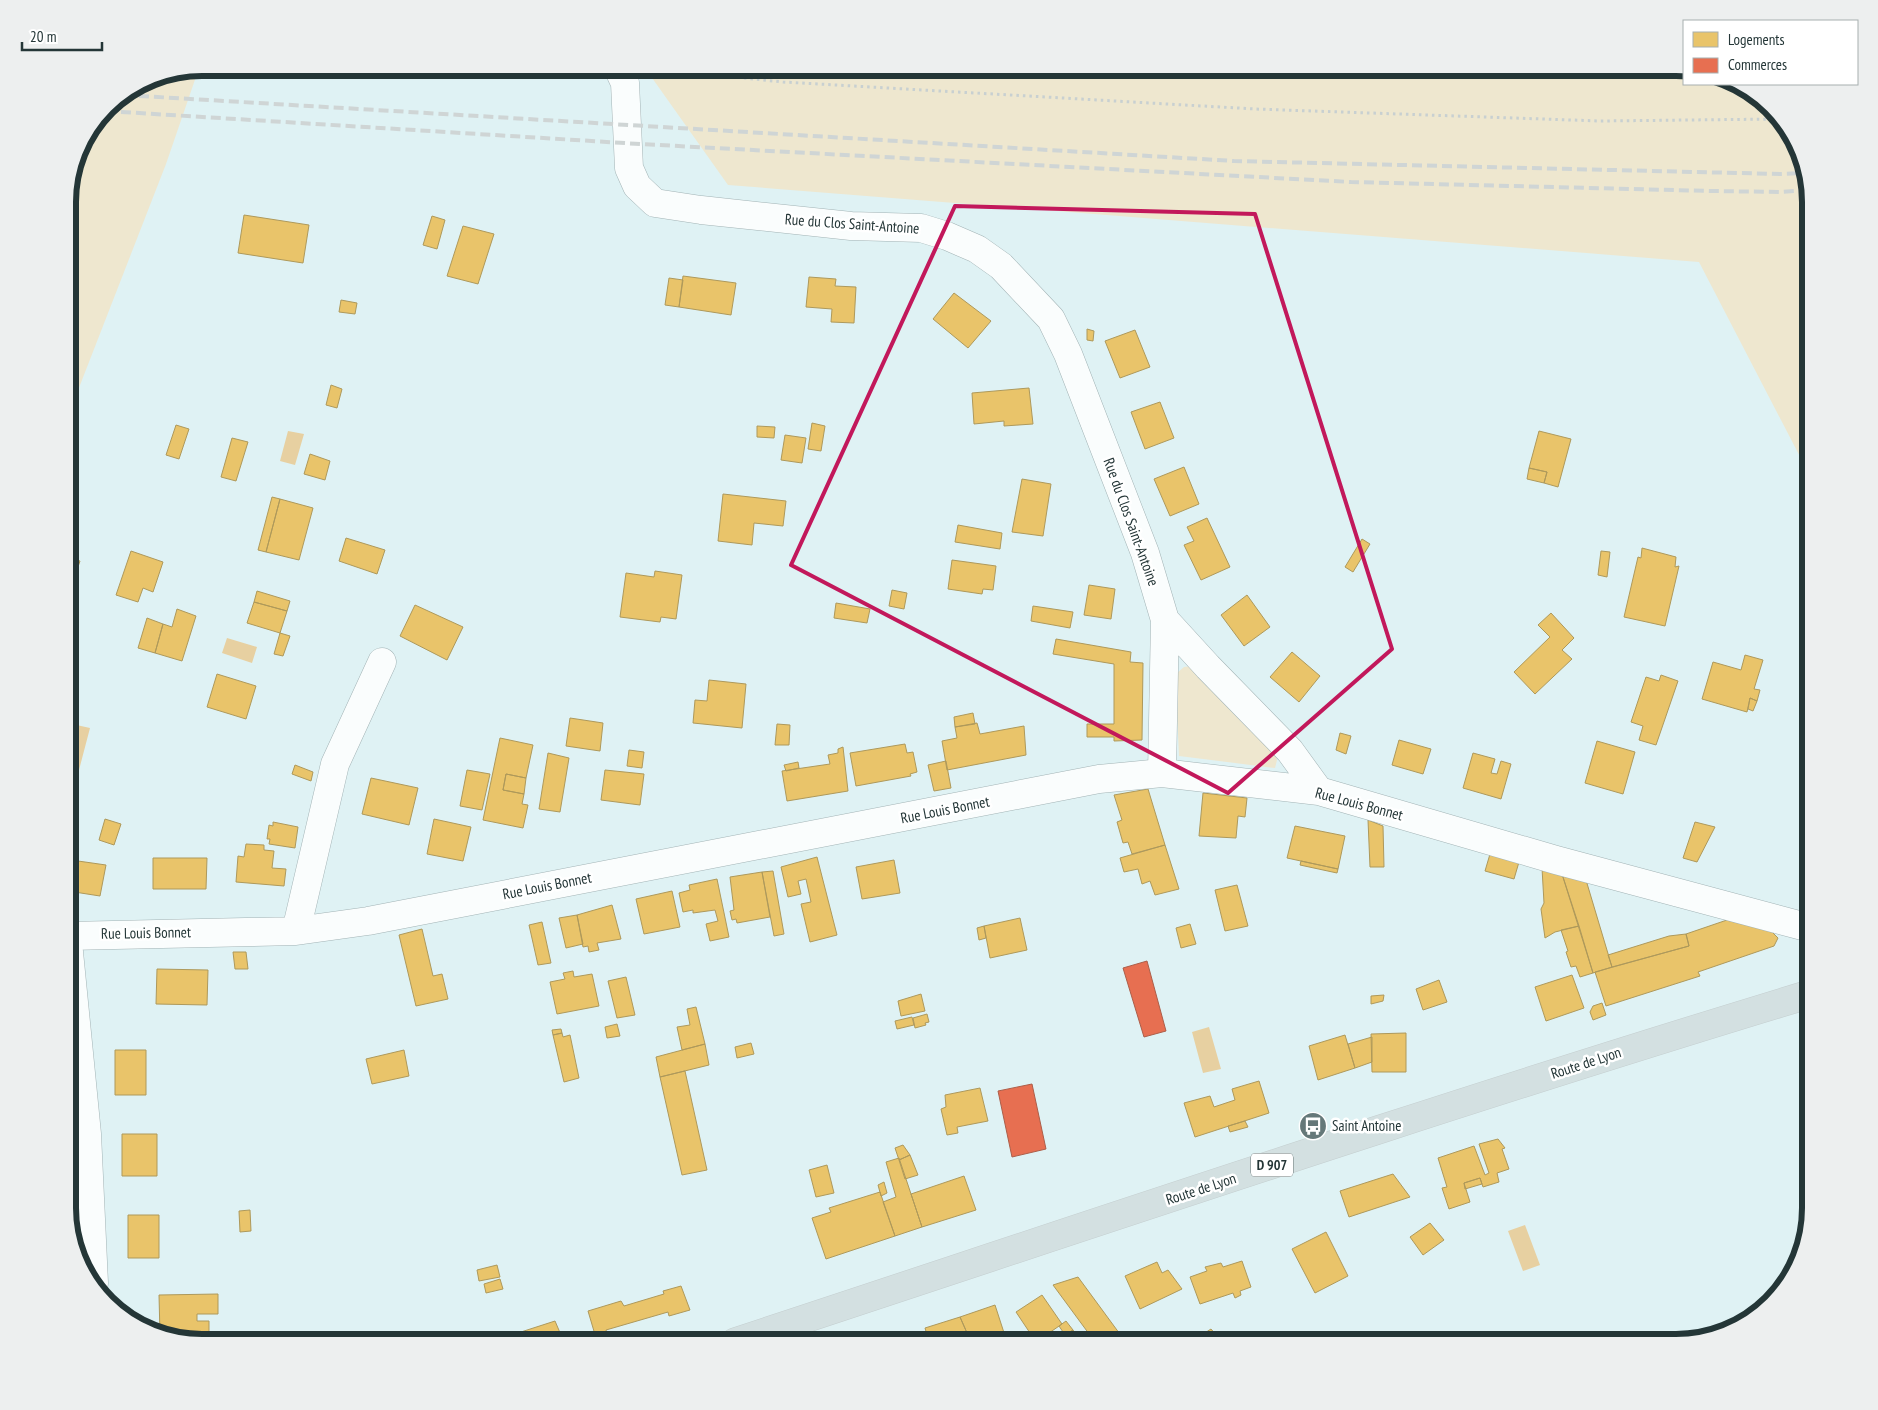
<svg xmlns="http://www.w3.org/2000/svg" width="1878" height="1410" font-family="'PT Sans Narrow',sans-serif">
	<style>
		.green { fill: #eee7cf }
		.water { fill: #e7d0a1 }
		.homes { fill: #e9c46a; stroke: #ae995b }
		.shops { fill: #e76f51; stroke: #ac5e49 }
		.lines { fill: none; stroke-linecap: round; stroke-linejoin: round }
		.minor-casing { stroke: #a2b3b5; stroke-width: 29 }
		.major-casing { stroke: #c4cecf; stroke-width: 29 }
		.path { stroke: #c8d0d1; stroke-width: 3; stroke-dasharray: 2.5 4; stroke-linecap: butt }
		.minor { stroke: #fafdfd; stroke-width: 28 }
		.major { stroke: #d3e0e1; stroke-width: 28 }
		.rail { stroke: #cfd5d5; stroke-width: 4; stroke-dasharray: 10 5; stroke-linecap: butt }
		.marked { fill: none; stroke: #c2185b; stroke-width: 4; stroke-linejoin: round }
		.labels { text-anchor: middle; stroke-width: 5; stroke-linejoin: round; paint-order: stroke }
		.shield { fill: #fff; stroke: #667273; stroke-width: 1 }
		.shield-label { font-size: 14px; font-weight: bold; fill: #243637 }
		.street-label { font-size: 15px; fill: #243637; stroke: #fff }
		.poi-label { font-size: 15px; fill: #243637; stroke: #fff; text-anchor: start }
		.rim { fill: none; stroke: #243637; stroke-width: 6 }
	</style>
	<rect width="100%" height="100%" fill="#dff2f4"/>
	<path class="green" d="M199,68L166,164L68,416V193L82,142L113,101L151,78Z
		M645,68H1676L1684,69V84H1736L1758,95L1797,143L1810,202V476L1699,262L728,185Z
		M1191,666L1273,748L1277,760L1275,768L1179,756L1176,690L1177,673L1184,667Z"/>
	<path class="water" d="M288,431L304,434L295,465L280,461Z
		M227,638L257,647L252,663L222,653Z
		M72,724L90,728L79,770L68,767V741Z
		M1209,1027L1221,1069L1203,1073L1192,1032Z
		M1525,1225L1540,1265L1523,1271L1508,1231Z"/>
	<path class="homes" d="M244,215L309,225L303,263L238,253Z
		M432,216L445,220L437,249L423,245Z
		M463,226L494,234L478,284L447,276Z
		M683,276L736,283L731,315L679,307Z
		M809,277L836,279L835,286L856,287L854,323L831,322L832,309L806,307Z
		M669,278L683,280L679,307L665,305Z
		M954,293L991,321L968,348L933,319Z
		M341,300L357,303L355,314L339,312Z
		M1087,329L1094,331L1093,341L1087,340Z
		M1135,330L1150,367L1120,378L1105,341Z
		M331,385L342,389L337,408L326,405Z
		M1029,388L1033,424L1004,426V421L974,424L972,393Z
		M1160,402L1174,438L1145,449L1131,412Z
		M812,423L825,426L821,451L808,449Z
		M176,425L189,429L179,459L166,455Z
		M757,426L775,427L774,438L757,437Z
		M1539,431L1571,439L1558,487L1544,483L1547,472L1529,468Z
		M785,435L806,438L802,463L781,460Z
		M232,438L248,442L236,481L221,477Z
		M310,454L330,461L325,480L304,474Z
		M1184,467L1199,504L1170,516L1154,479Z
		M1529,468L1547,472L1544,483L1527,479Z
		M1022,479L1051,484L1043,536L1012,532Z
		M723,494L786,501L783,526L754,523L752,545L718,541Z
		M272,497L280,499L266,552L258,550Z
		M280,499L313,508L299,560L266,552Z
		M1207,518L1230,567L1201,580L1184,545L1194,541L1187,527Z
		M958,525L1002,533L1000,549L955,542Z
		M346,538L385,550L377,574L339,561Z
		M1362,539L1370,544L1353,572L1345,567Z
		M1642,548L1676,557L1675,567L1679,566L1665,626L1624,617L1638,557L1641,558Z
		M131,551L163,562L153,592L143,588L138,602L116,595Z
		M1601,551L1610,552L1607,577L1598,575Z
		M68,557L80,561L68,596Z
		M952,560L996,566L993,590L983,589L982,594L948,589Z
		M655,571L682,575L676,619L661,617L660,622L620,617L626,573L654,577Z
		M1089,585L1115,589L1111,619L1084,615Z
		M892,590L907,593L904,609L889,606Z
		M257,591L290,601L287,611L254,602Z
		M1247,595L1270,627L1244,646L1221,615Z
		M254,602L287,611L280,633L247,623Z
		M836,603L870,609L867,623L834,618Z
		M415,605L463,627L447,660L400,636Z
		M1033,606L1073,612L1070,628L1031,621Z
		M177,609L196,616L182,661L155,653L163,624L172,627Z
		M1551,613L1574,638L1562,650L1572,659L1535,694L1514,672L1550,637L1538,625Z
		M147,618L163,624L155,653L138,648Z
		M280,633L290,636L283,656L274,654Z
		M1056,639L1131,652L1130,662L1143,663L1142,740L1114,741V737H1087V724H1114V664L1053,654Z
		M1292,652L1320,676L1299,702L1270,677Z
		M1745,655L1763,660L1754,689L1760,690L1757,701L1750,698L1747,712L1702,699L1713,662L1741,670Z
		M217,674L256,686L246,719L207,707Z
		M1661,675L1678,681L1656,745L1639,740L1643,726L1631,722L1646,677L1659,681Z
		M709,680L746,684L742,728L693,723L695,700L707,701Z
		M1750,698L1757,701L1753,711L1748,709Z
		M973,713L975,724L955,727L954,717Z
		M570,718L603,723L600,751L566,746Z
		M977,723L980,734L1024,726L1026,755L947,770L942,741L957,738L955,727Z
		M777,724L790,725L789,745H775Z
		M1340,733L1351,736L1346,754L1336,750Z
		M500,738L533,745L526,778L506,774L503,790L524,794L522,804L528,805L523,828L483,820Z
		M1399,740L1431,749L1423,774L1392,765Z
		M1597,741L1635,752L1623,794L1585,783Z
		M905,744L907,753L913,752L917,772L910,774L911,776L856,786L850,753Z
		M843,747L848,791L787,801L782,771L830,764L828,755L838,753V749Z
		M629,750L644,752L642,768L627,766Z
		M548,753L569,758L560,812L539,809Z
		M1473,753L1495,759L1491,773L1497,774L1501,761L1511,764L1501,799L1463,788Z
		M946,761L951,788L934,791L928,765Z
		M798,762L799,768L786,771L784,765Z
		M295,765L313,772L311,781L292,774Z
		M467,770L490,774L482,810L460,806Z
		M605,770L644,774L640,805L601,800Z
		M506,774L526,778L524,794L503,790Z
		M371,778L418,788L409,825L362,814Z
		M1148,789L1165,845L1132,854L1128,842L1123,843L1117,822L1122,820L1114,795Z
		M1203,793L1247,798L1245,817L1238,816L1236,838L1199,836Z
		M105,819L121,824L114,845L99,840Z
		M434,819L471,827L463,861L427,854Z
		M1368,820L1383,826L1384,867H1370Z
		M273,822L298,827L295,848L269,844L270,839H267L269,825L273,826Z
		M1695,822L1715,827L1697,862L1683,858Z
		M1295,826L1345,836L1338,869L1287,858Z
		M246,844L264,845V850L274,851L272,868L286,869L284,886L236,882L238,856L244,857Z
		M1165,845L1179,889L1155,895L1150,881L1142,884L1138,869L1124,872L1120,858Z
		M1490,854L1519,862L1514,879L1485,871Z
		M817,857L837,935L810,942L801,904L811,902L806,879L798,881L801,894L788,897L781,867Z
		M153,858H207L206,889H153Z
		M71,860L106,865L100,896L68,891Z
		M894,860L900,893L862,899L856,867Z
		M1301,861L1338,869L1337,873L1300,865Z
		M1542,868L1562,874L1579,926L1555,932L1545,938L1541,909L1544,903Z
		M773,871L784,934L774,936L762,872Z
		M762,872L770,917L737,923L736,919L732,920L730,911L734,910L730,877Z
		M1562,874L1586,880L1612,967L1593,973Z
		M717,879L729,937L710,941L706,924L718,921L715,910L693,913V910L683,912L679,893L690,890L689,885Z
		M1237,885L1248,926L1225,931L1215,890Z
		M672,891L680,927L644,934L636,899Z
		M612,905L621,939L597,943L599,950L589,952L588,946L583,947L577,915Z
		M577,915L583,944L566,948L559,918Z
		M1020,918L1027,950L990,958L984,926Z
		M1727,920L1771,931L1778,938L1774,946L1698,972L1700,976L1606,1006L1595,972L1689,946L1686,934Z
		M542,922L551,963L538,965L529,925Z
		M1190,924L1196,944L1181,948L1176,928Z
		M984,926L986,938L979,940L977,928Z
		M1579,926L1593,973L1580,977L1576,966L1571,967L1566,952L1568,951L1561,930Z
		M422,929L433,976L442,974L448,999L416,1006L399,935Z
		M1686,934L1689,946L1612,967L1608,955L1669,936Z
		M233,952H246L248,969H235Z
		M157,969L208,970L207,1005L156,1004Z
		M573,971L574,977L592,974L599,1006L557,1014L550,982L565,979L563,973Z
		M1572,975L1584,1008L1546,1021L1535,987Z
		M626,977L635,1015L617,1018L608,981Z
		M1439,980L1447,1002L1423,1010L1416,989Z
		M921,994L925,1011L901,1016L898,1001Z
		M1384,995L1383,1001L1371,1004V996Z
		M1602,1003L1606,1015L1593,1020L1590,1012L1593,1006Z
		M696,1007L705,1044L682,1050L677,1027L690,1025L687,1009Z
		M927,1014L929,1022L925,1023L926,1025L915,1028L913,1018Z
		M912,1017L914,1025L897,1029L895,1021Z
		M617,1024L620,1036L607,1038L605,1027Z
		M561,1029L562,1033L553,1035L552,1030Z
		M562,1033L563,1037L570,1035L579,1078L564,1082L553,1035Z
		M1406,1033V1072H1372L1371,1034Z
		M1345,1035L1355,1068L1318,1080L1309,1046Z
		M1372,1037V1062L1355,1068L1348,1044Z
		M751,1043L754,1054L737,1058L735,1047Z
		M705,1044L709,1065L660,1077L656,1057Z
		M115,1050H146V1095H115Z
		M404,1050L409,1076L372,1084L366,1059Z
		M685,1071L707,1170L682,1175L660,1077Z
		M1259,1081L1269,1113L1195,1137L1184,1103L1210,1096L1214,1107L1235,1100L1232,1089Z
		M980,1088L988,1121L957,1127L958,1133L947,1135L941,1109L946,1107L945,1095Z
		M1245,1121L1248,1127L1230,1132L1228,1126Z
		M122,1134H157V1176H122Z
		M1498,1139L1505,1148L1502,1149L1509,1169L1497,1173L1499,1182L1483,1187L1480,1178L1464,1183L1470,1202L1449,1209L1442,1188L1447,1187L1438,1158L1474,1146L1485,1175L1489,1173L1479,1144Z
		M903,1145L910,1155L899,1160L895,1148Z
		M910,1155L918,1175L905,1179L899,1160Z
		M899,1158L922,1227L895,1236L883,1202L896,1197L886,1162Z
		M827,1165L834,1193L816,1197L809,1170Z
		M1393,1174L1410,1197L1349,1217L1340,1191Z
		M964,1176L976,1210L922,1227L911,1194Z
		M1480,1178L1482,1184L1465,1189L1464,1183Z
		M884,1182L887,1193L881,1196L878,1185Z
		M880,1192L895,1236L826,1259L812,1218L831,1212L829,1208Z
		M250,1210L251,1231L240,1232L239,1211Z
		M128,1215H159V1258H128Z
		M1430,1223L1444,1240L1423,1255L1410,1237Z
		M1326,1232L1348,1276L1315,1293L1292,1249Z
		M1242,1261L1251,1287L1240,1291L1241,1295L1235,1298L1233,1293L1200,1304L1190,1277L1207,1271L1205,1267L1221,1263L1223,1267Z
		M1157,1262L1162,1273L1168,1270L1182,1289L1140,1309L1125,1276Z
		M497,1265L500,1277L479,1281L477,1270Z
		M1078,1277L1125,1341L1123,1342H1095L1053,1285Z
		M500,1279L503,1289L486,1293L484,1284Z
		M681,1286L690,1310L669,1316L668,1312L606,1330L607,1335L596,1338L588,1311L621,1301L624,1306L664,1294L663,1291Z
		M218,1294V1314H197V1321H209V1341H190L160,1335L159,1295Z
		M1042,1295L1062,1324L1036,1342L1016,1312Z
		M995,1305L1007,1342H971L960,1317Z
		M960,1317L971,1342H929L925,1328Z
		M555,1321L564,1342H490Z
		M1066,1321L1073,1330L1065,1335L1059,1326Z
		M1211,1329L1222,1342H1204L1200,1336Z
		M1073,1330L1082,1342H1066L1062,1337Z
		M907,1334L910,1342H883Z"/>
	<path class="shops" d="M1147,961L1166,1031L1144,1037L1123,968Z
		M1032,1084L1046,1149L1012,1157L998,1091Z"/>
	<g class="lines">
		<g class="minor-casing">
			<path id="minor" d="M618,68L625,83L629,168L637,186L655,203L701,210L851,226L921,228L947,236L977,249L1001,266L1051,319L1068,354L1145,553L1165,620L1162,773
				M1165,620L1208,667L1290,751L1319,791
				M296,931L335,764L382,662
				M68,936L296,931L368,921L1099,779L1162,773L1319,791L1556,860L1810,928
				M68,942L87,1134L94,1283"/>
		</g>
		<g class="major-casing">
			<path id="major" d="M735,1342C1093,1224 1450,1103 1810,994"/>
		</g>
		<path class="path" d="M647,68L783,82L1255,109L1600,121L1778,119"/>
		<use href="#minor" class="minor"/>
		<use href="#major" class="major"/>
		<path class="rail" d="M124,95L1234,161L1780,174L1804,173
			M106,111L640,144L1351,182L1711,191L1780,192L1808,190"/>
	</g>
	<path class="marked" d="M955,206L1255,214L1392,649L1228,793L791,565Z"/>
	<defs>
		<g id="bus-disc" transform="scale(1.4375)"><circle r="9.5" fill="#657879" stroke="#fff"/><path d="M-5-6H5V4H4V6H2V4H-2V6H-4V4H-5ZM-3.5-4V0h7V-4ZM-3.5 1.2v1.5H-2V1.2ZM2 1.2v1.5H3.5V1.2Z" fill="#fff"/></g>
	</defs>
	<g fill-rule="evenodd">
		<use href="#bus-disc" x="1313" y="1126"/>
	</g>
	<g class="labels">
		<rect class="shield" x="1251" y="1153.5" width="42" height="23" rx="4"/>
		<g class="shield-label">
			<text x="1272" y="1170">D 907</text>
		</g>
		<g class="street-label">
			<text transform="translate(852 224) rotate(4)" y="5">Rue du Clos Saint-Antoine</text>
			<text transform="translate(1131 522) rotate(70)" y="5">Rue du Clos Saint-Antoine</text>
			<text transform="translate(1359 804) rotate(15)" y="5">Rue Louis Bonnet</text>
			<text transform="translate(945 810) rotate(-11)" y="5">Rue Louis Bonnet</text>
			<text transform="translate(547 886) rotate(-11)" y="5">Rue Louis Bonnet</text>
			<text transform="translate(146 933) rotate(-1)" y="5">Rue Louis Bonnet</text>
			<text transform="translate(1586 1063) rotate(-18)" y="5">Route de Lyon</text>
			<text transform="translate(1201 1189) rotate(-18)" y="5">Route de Lyon</text>
		</g>
		<g class="poi-label">
			<text x="1332" y="1131">Saint Antoine</text>
		</g>
	</g>
	<path d="M0 0H1878V1410H0ZM202 76H1676A126 126 0 0 1 1802 202V1208A126 126 0 0 1 1676 1334H202A126 126 0 0 1 76 1208V202A126 126 0 0 1 202 76Z" fill="#edefef" fill-rule="evenodd"/>
	<path class="rim" d="M202 76H1676A126 126 0 0 1 1802 202V1208A126 126 0 0 1 1676 1334H202A126 126 0 0 1 76 1208V202A126 126 0 0 1 202 76Z"/>
	<rect x="1683" y="20" width="175" height="65" fill="#ffffff" stroke="#a7afaf"/>
	<rect x="1693" y="32" width="25" height="15" fill="#e9c46a" stroke="#a7afaf"/>
	<text x="1728" y="45" font-size="15" fill="#243637">Logements</text>
	<rect x="1693" y="58" width="25" height="15" fill="#e76f51" stroke="#a7afaf"/>
	<text x="1728" y="70" font-size="15" fill="#243637">Commerces</text>
	<path d="M22 42v8h80v-8" fill="none" stroke="#243637" stroke-width="2.5"/>
	<text x="30" y="42" font-size="15" fill="#243637" stroke="#ffffff" stroke-width="4" paint-order="stroke">20 m</text>
</svg>
